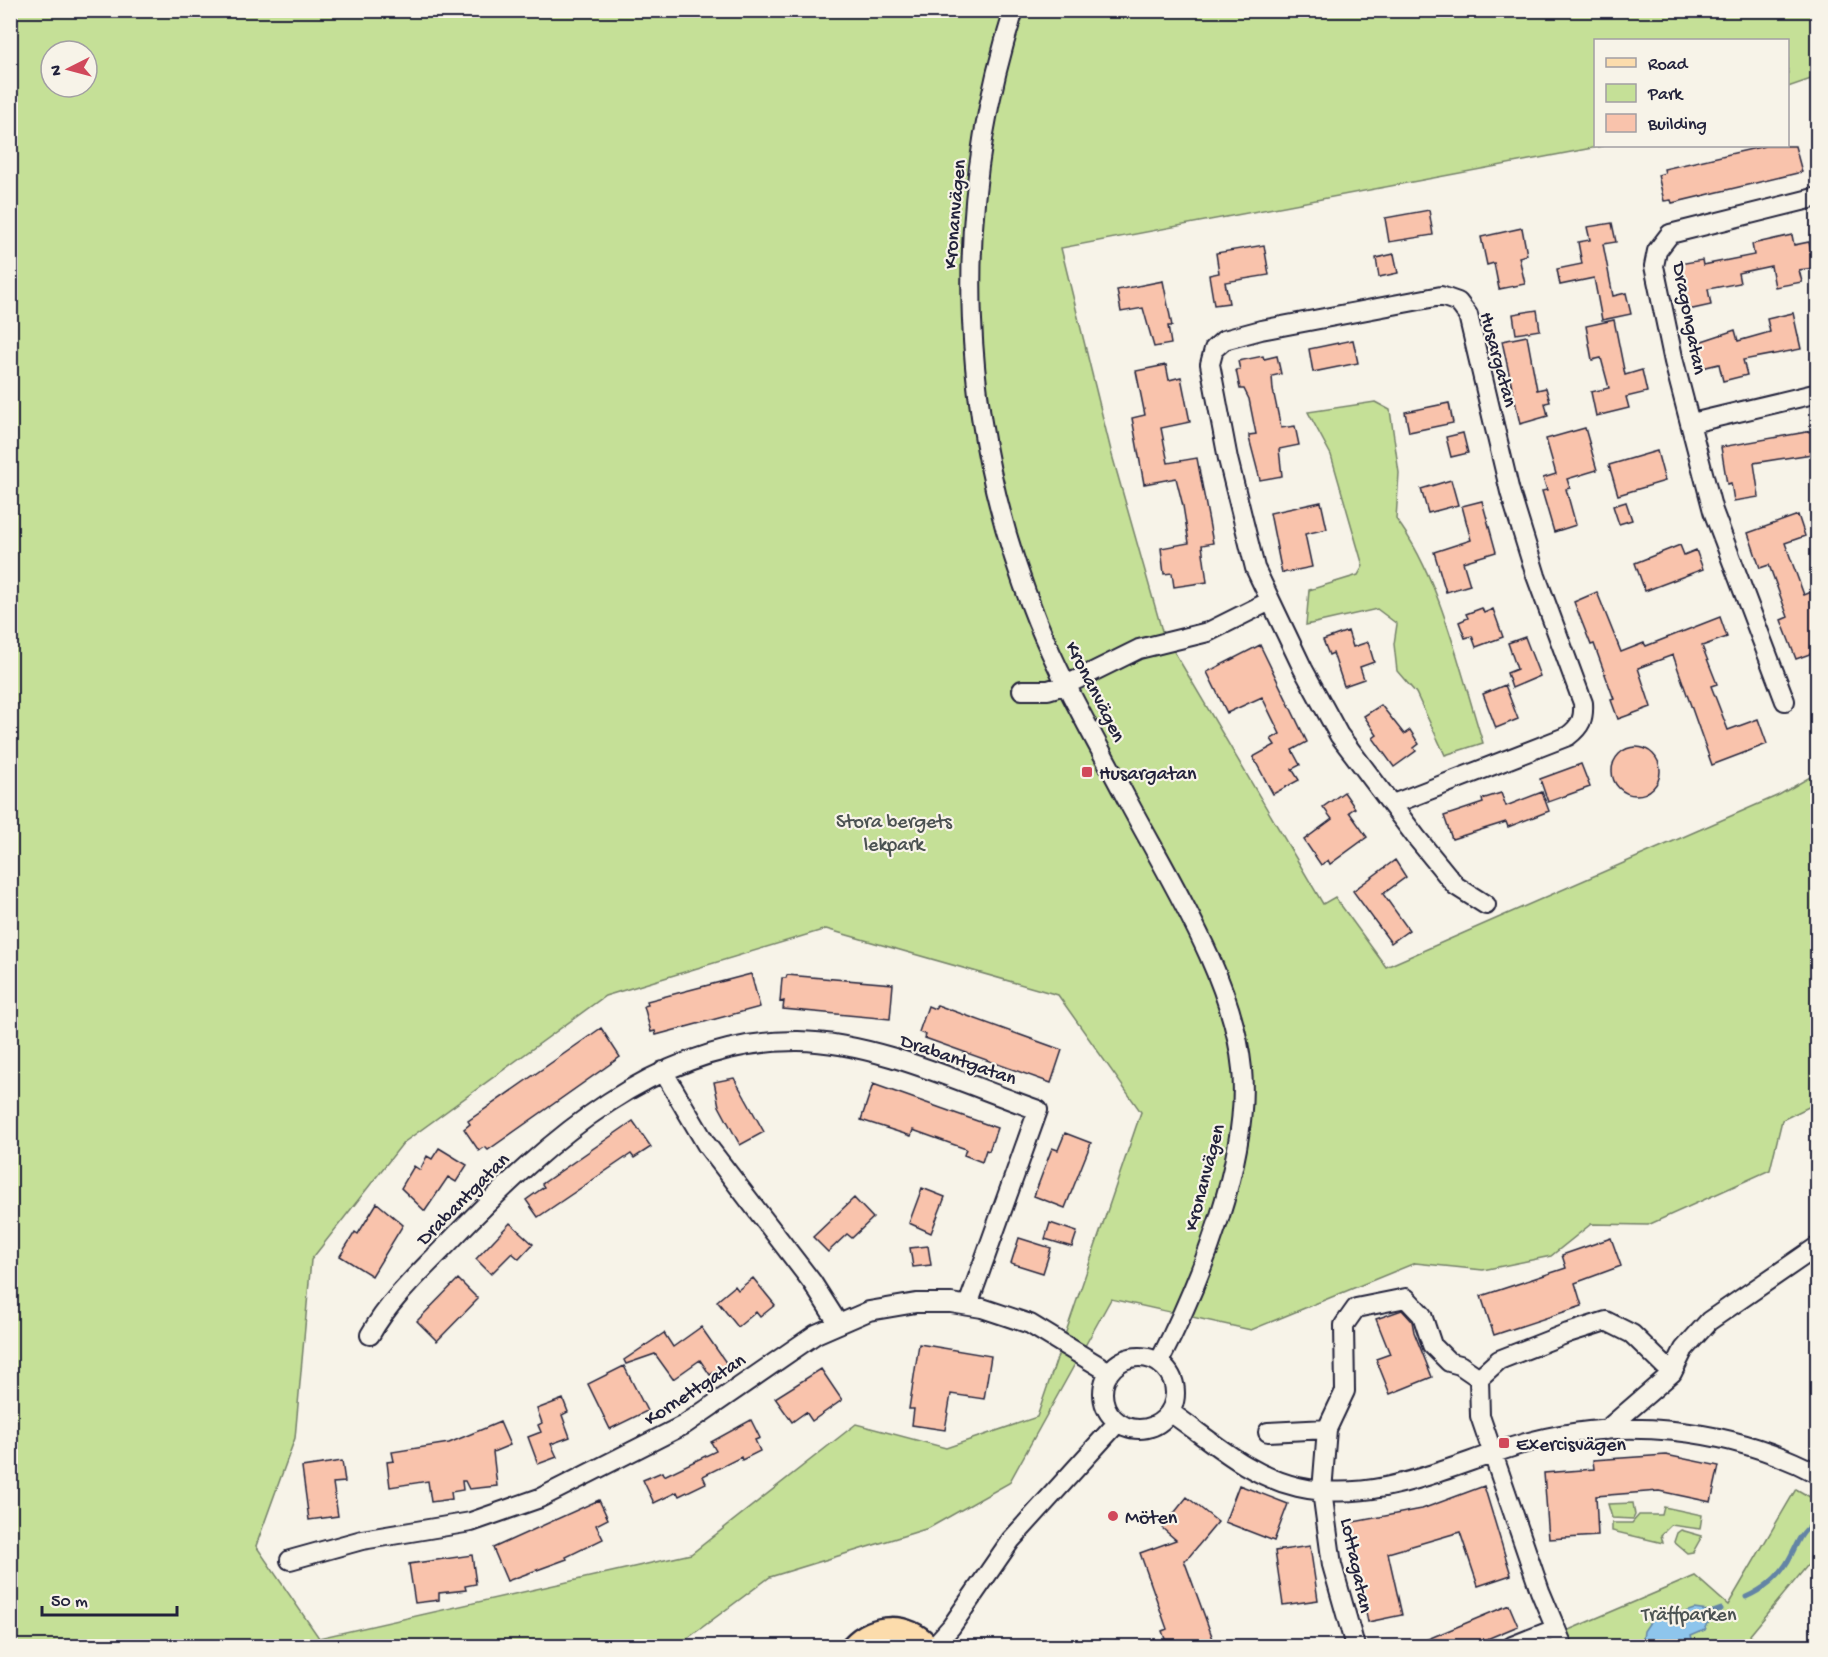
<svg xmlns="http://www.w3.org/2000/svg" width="1828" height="1657" font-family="'Gochi Hand',sans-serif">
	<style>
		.green { fill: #c5e097; stroke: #748169; stroke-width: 1.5; fill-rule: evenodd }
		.water { fill: #8ec5ec; stroke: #6384a5; stroke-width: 1.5 }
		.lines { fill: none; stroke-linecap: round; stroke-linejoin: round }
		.stream { stroke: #6384a5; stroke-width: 5 }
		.building { fill: #f9c3ac; stroke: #22223b; stroke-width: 1.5 }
		.minor-casing { stroke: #22223b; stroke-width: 22 }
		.major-casing { stroke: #22223b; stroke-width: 27 }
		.minor { stroke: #f7f3e8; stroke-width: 18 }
		.major { stroke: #fcdcac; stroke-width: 22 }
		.poi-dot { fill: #d1495b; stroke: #f7f3e8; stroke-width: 2 }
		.labels { text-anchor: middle; stroke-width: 4.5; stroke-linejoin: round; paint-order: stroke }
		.street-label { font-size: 20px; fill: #22223b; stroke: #f7f3e8 }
		.poi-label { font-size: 20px; fill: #22223b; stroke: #f7f3e8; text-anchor: start }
		.park-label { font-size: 20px; fill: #4b5252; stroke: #f7f3e8 }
	</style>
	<rect width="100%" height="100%" fill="#f7f3e8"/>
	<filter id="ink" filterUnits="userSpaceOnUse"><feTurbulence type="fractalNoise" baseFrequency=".0167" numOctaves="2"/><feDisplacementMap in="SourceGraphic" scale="12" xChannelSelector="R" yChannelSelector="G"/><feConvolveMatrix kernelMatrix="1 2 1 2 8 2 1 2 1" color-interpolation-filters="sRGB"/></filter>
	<g filter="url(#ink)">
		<path class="green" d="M11,11H1817V77L1788,87V40H1596V146H1603L1061,248L1112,455L1162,631L1323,904L1335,897L1386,967L1779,795L1817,773V1103L1782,1120L1770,1170L1648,1225L1591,1224L1551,1256L1483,1270L1415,1263L1251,1330L1111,1299L1009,1483L929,1528L770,1577L677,1646H11ZM51,51H87V87H51ZM826,929L1058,995L1141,1112L1037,1417L946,1448L856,1424L691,1554L319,1638L256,1546L295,1438L311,1260L403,1143L605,996Z
			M1375,402L1390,410L1399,473L1396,519C1440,576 1461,674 1483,743L1445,755L1416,693L1397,671L1394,644L1397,624L1377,609L1306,625L1309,590L1358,575L1363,566L1331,455L1308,412Z
			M1796,1489L1817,1501V1554L1750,1635L1753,1646H1570L1564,1632L1695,1576L1728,1605Z
			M1633,1503L1635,1515L1633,1519L1612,1518L1608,1504Z
			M1664,1507L1702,1515L1700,1529L1671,1525L1661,1535L1663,1543L1612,1531V1523H1632L1639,1515H1662Z
			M1681,1530L1702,1536L1693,1552L1687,1553L1674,1542L1677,1533Z"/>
		<path class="water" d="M1694,1609L1708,1611L1710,1619L1705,1630L1691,1636L1695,1646H1642L1644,1631L1652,1619L1665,1615L1674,1616Z"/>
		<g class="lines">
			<path class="stream" d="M1746,1597C1762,1590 1779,1577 1788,1561C1799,1542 1798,1533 1818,1520
				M1710,1613L1721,1609"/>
		</g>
		<path class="building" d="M1765,146H1795L1802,172L1672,203L1671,200L1664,201L1658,175L1665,173L1664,169Z
			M1429,210L1433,235L1389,242L1385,218Z
			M1612,223L1616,242L1603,244L1613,296L1626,293L1631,314L1602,320L1594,278L1560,285L1557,269L1582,264L1578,242L1590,240L1587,227Z
			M1522,228L1527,255L1519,257L1525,284L1499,289L1494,263L1487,265L1481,237Z
			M1792,235L1794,245L1809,242L1814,268L1799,270L1802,282L1775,287L1771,266L1738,273L1740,283L1708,289L1711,305L1688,310L1679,264L1702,260L1703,265L1754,255L1752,244Z
			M1264,245L1269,275L1225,282L1229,303L1214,305L1209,275L1219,273L1216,253Z
			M1394,254L1398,273L1379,277L1376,258Z
			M1163,281L1172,326H1168L1171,344L1154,347L1143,308L1121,312L1117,290Z
			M1537,310L1540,330L1516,334L1513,314Z
			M1793,313L1801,349L1743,360L1747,375L1723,381L1719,364L1702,368L1696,343L1735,330L1738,341L1770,332L1767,319Z
			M1614,320L1625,375L1642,370L1647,392L1626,397L1629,408L1596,416L1591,392L1609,388L1601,358L1592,360L1586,326Z
			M1527,336L1537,390L1546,388L1550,402L1545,403L1548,416L1520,424L1502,341Z
			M1353,340L1358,363L1313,372L1309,349Z
			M1263,356L1264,359L1277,356L1281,374L1272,376L1273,390L1281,428L1295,426L1299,445L1279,449L1282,476L1260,480L1249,438V435L1256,434L1249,399L1244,389H1240L1236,370H1240L1238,361Z
			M1166,365L1169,380L1181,377L1190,422L1161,428L1168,463L1197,458L1213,543L1202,545L1207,582L1174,587L1172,573L1164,574L1161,548L1189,543L1183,506L1176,478L1144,484L1132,418L1145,415L1136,371Z
			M1449,403L1453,423L1409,432L1405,412Z
			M1585,428L1597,470L1567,479L1570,488L1566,489L1576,525L1554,532L1542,491L1547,490L1543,478L1556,474L1546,439Z
			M1818,430V453L1754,463L1759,497L1734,501L1731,483L1727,484L1721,447Z
			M1463,433L1468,453L1451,457L1446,437Z
			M1657,451L1665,481L1618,495L1609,465Z
			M1451,480L1458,505L1428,513L1421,489Z
			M1482,501L1496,552L1463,562L1470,585L1446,592L1434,552L1471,540L1462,506Z
			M1321,502L1327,529L1305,534L1312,567L1282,573L1270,513Z
			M1626,502L1632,520L1619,524L1613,506Z
			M1798,515L1805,536L1785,543L1804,595L1814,591L1818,599V651L1796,659L1781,620L1788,617L1769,565L1760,568L1748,533Z
			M1680,545L1684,555L1696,550L1703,569L1645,591L1635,563Z
			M1597,592L1621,652L1644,643L1646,646L1720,617L1727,637L1702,646L1717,684L1711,686L1728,730L1758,719L1767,744L1712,765L1673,655L1638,668L1651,707L1618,719L1611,700L1614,699L1594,644L1591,645L1574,602Z
			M1482,608L1484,613L1493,609L1503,637L1476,647L1472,636L1465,638L1459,622L1468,618L1466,614Z
			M1348,631L1353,647L1368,642L1374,662L1360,667L1364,679L1344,686L1333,653L1329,655L1323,640Z
			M1525,637L1540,676L1512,688L1507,673L1517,669L1508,643Z
			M1260,645L1307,742L1292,750L1300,765L1292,769L1299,780L1273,794L1253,757L1275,745L1271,739L1280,734L1262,697L1227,713L1207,672Z
			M1505,685L1518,719L1496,728L1483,694Z
			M1381,705L1404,734L1410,730L1419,744L1414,748L1416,751L1394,767L1373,738L1377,735L1364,716Z
			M1612 771a24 24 0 1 1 48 0a24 24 0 1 1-48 0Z
			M1581,764L1590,787L1548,802L1540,779Z
			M1344,792L1355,808L1349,812L1367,837L1330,864L1328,860L1321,865L1304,840L1332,819L1323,807Z
			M1542,792L1549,811L1508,827L1506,822L1452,839L1444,816L1483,803L1482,799L1501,793L1506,806Z
			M1395,860L1406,877L1383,894L1409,930L1391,943L1353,891Z
			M751,974L760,1007L656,1035L655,1031L651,1032L644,1006L648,1005L647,1001Z
			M787,975L893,984L890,1019L783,1009L784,1001L780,1002L782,978H786Z
			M937,1005L1062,1050L1051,1083L925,1038L926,1035L919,1032L928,1006L935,1009Z
			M601,1028L620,1057L488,1150L485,1147L479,1151L464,1129L470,1124L468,1121Z
			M734,1078L764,1132L740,1145L719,1106L714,1082Z
			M873,1084L997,1128L989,1151L986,1150L982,1162L964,1155L966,1149L913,1130L911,1136L861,1120Z
			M633,1121L651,1147L634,1158L631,1154L538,1217L526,1200L544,1187L542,1184Z
			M1065,1133L1091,1143L1065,1208L1034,1196L1052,1148L1058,1150Z
			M439,1148L467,1165L456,1182L448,1177L425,1211L401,1188L414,1166L420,1170L427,1156L432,1159Z
			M922,1188L945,1197L931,1233L909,1223Z
			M854,1198L873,1218L852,1238L847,1234L828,1252L813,1237Z
			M377,1203L403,1225L372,1276L340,1256L355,1232L358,1234Z
			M510,1223L533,1244L519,1259L512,1253L491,1274L476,1259Z
			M1050,1223L1077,1232L1072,1247L1045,1239Z
			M1019,1238L1051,1248L1043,1273L1011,1263Z
			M1611,1238L1621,1266L1575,1283L1582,1306L1494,1335L1481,1296L1566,1268L1562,1255Z
			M928,1246L931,1265L913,1267L910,1248Z
			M753,1278L775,1305L760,1317L756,1312L738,1327L717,1301L735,1286L738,1290Z
			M458,1279L478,1299L437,1341L417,1321Z
			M1402,1310L1412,1321L1414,1332L1432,1377L1390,1394L1376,1359L1390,1354L1376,1319Z
			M701,1327L727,1364L710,1375L700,1360L673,1379L655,1354L626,1364L624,1360L664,1333L673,1347Z
			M919,1344L991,1356L984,1399L951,1394L945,1430L912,1425L914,1409H909Z
			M624,1366L647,1411L610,1429L588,1384Z
			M821,1369L842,1400L812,1421L806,1412L792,1422L775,1398Z
			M563,1399L568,1412L562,1415L570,1437L551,1444L557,1457L538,1464L528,1437L541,1432L538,1425L542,1423L537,1409Z
			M751,1420L760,1438L755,1440L760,1451L742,1460L741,1457L703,1476L706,1483L679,1496L677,1492L654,1503L643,1480L662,1472L664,1476L716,1451L711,1442Z
			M500,1422L510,1445L493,1452L497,1486L469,1489L465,1481H462L463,1490L451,1492L452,1499L431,1502L428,1481L390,1487L387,1462L394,1461L392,1452L449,1443Z
			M1666,1455L1719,1466L1711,1502L1659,1491L1596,1496L1598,1536L1549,1539L1544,1473L1594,1469L1593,1460Z
			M342,1461L345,1482L333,1483L338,1516L309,1520L302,1467Z
			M1239,1485L1288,1504L1274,1541L1225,1522Z
			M1484,1486L1511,1575L1478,1586L1460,1532L1388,1553L1402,1615L1368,1622L1348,1523L1422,1509Z
			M1187,1497L1218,1522L1188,1558L1184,1560L1216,1647H1168L1162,1631L1167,1629L1140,1553L1176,1540L1162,1528Z
			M599,1500L608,1519L596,1525L603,1539L566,1557L567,1559L507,1581L493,1548Z
			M1310,1546L1318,1600L1283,1605L1275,1551Z
			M472,1555L476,1584L465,1586L466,1590L439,1593V1600L415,1603L409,1564Z
			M1509,1605L1518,1626L1468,1647H1409Z"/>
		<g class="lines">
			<g class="minor-casing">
				<path id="minor" d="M1014,10C950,212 958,425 1037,621C1061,680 1094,737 1124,794C1167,876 1233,976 1242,1069C1250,1159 1200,1282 1159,1362
					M1692,423L1818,393
					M1022,690H1048L1068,684L1139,649L1208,632L1270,601
					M1785,701L1713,511L1674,362L1654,266L1657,251L1670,234L1818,197
					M1393,804L1568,736C1581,726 1584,719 1583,703L1536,576L1510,492L1468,315L1458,302L1441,296L1261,330L1224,340L1214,349L1210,364L1228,459L1255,568L1303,669L1339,735L1416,837L1456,886L1486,905
					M663,1071L706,1144L812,1282L838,1323
					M370,1335C392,1296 426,1267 456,1235C548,1141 657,1040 798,1041C876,1042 964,1084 1038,1110L968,1305
					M1103 1393a36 36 0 1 1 72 0a36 36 0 1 1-72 0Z
					M1170,1412C1212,1441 1247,1475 1298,1487C1377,1505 1448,1466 1522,1444C1619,1416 1729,1427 1818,1474
					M1606,1430L1672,1373L1684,1349L1709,1321L1818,1246
					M1268,1432L1327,1429
					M290,1560L362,1540L471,1522L540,1498L684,1425L816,1334L869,1311L916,1303H951L982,1308L1030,1324L1109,1372
					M934,1646L951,1627L1011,1540L1118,1422
					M1355,1646L1332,1565L1322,1491L1327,1429L1345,1391L1344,1325L1356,1308L1406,1298L1422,1315L1432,1345L1449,1362L1460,1365L1479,1378
					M1512,1646L1555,1629
					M1563,1646L1540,1591L1480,1416L1479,1378L1499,1360L1568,1333L1606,1321L1632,1334L1672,1373"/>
			</g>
			<g class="major-casing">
				<path id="major" d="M853,1646C873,1624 908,1623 928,1646"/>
			</g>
			<use href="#minor" class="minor"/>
			<use href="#major" class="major"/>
		</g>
	</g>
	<g class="poi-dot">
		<rect x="1081" y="766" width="12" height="12" rx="3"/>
		<rect x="1498" y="1437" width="12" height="12" rx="3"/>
		<circle cx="1113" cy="1516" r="6"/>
	</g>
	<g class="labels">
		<g class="street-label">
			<text transform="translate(953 214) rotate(-85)" y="7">Kronanvägen</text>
			<text transform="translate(1691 318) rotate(79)" y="7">Dragongatan</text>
			<text transform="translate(1500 359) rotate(75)" y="7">Husargatan</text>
			<text transform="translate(1097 691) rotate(63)" y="7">Kronanvägen</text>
			<text transform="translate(959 1058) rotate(19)" y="7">Drabantgatan</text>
			<text transform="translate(1203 1177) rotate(-75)" y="7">Kronanvägen</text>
			<text transform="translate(462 1198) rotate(-45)" y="7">Drabantgatan</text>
			<text transform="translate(694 1388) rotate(-33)" y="7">Kornettgatan</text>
			<text transform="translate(1358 1565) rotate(78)" y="7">Lottagatan</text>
		</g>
		<g class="poi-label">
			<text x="1099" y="779">Husargatan</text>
			<text x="1516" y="1450">Exercisvägen</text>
			<text x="1125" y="1523">Möten</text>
		</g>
		<g class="park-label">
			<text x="894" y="827">Stora bergets<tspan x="894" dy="23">lekpark</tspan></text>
			<text x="1689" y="1620">Träffparken</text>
		</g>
	</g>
	<rect width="1828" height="1657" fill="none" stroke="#f7f3e8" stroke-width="36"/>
	<rect x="18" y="18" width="1792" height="1621" fill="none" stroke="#22223b" stroke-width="2" filter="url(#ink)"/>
	<rect x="1594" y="39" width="195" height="108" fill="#f7f3e8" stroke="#a29fa3" stroke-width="1.5"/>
	<rect x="1606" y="58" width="30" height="9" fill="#fcdcac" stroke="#a29fa3" stroke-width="1.5"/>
	<text x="1648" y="69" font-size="18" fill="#22223b">Road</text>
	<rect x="1606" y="84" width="30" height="18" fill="#c5e097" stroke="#a29fa3" stroke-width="1.5"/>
	<text x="1648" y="99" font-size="18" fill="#22223b">Park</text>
	<rect x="1606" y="114" width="30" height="18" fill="#f9c3ac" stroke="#a29fa3" stroke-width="1.5"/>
	<text x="1648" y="129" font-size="18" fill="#22223b">Building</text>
	<g transform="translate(69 69) rotate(264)"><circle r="28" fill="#f7f3e8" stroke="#a29fa3" stroke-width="1.5"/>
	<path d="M0-4.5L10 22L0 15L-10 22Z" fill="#d1495b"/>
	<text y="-9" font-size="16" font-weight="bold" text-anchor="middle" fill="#22223b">N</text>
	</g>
	<path d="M42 1606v9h135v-9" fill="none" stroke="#22223b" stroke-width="3"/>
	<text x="51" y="1606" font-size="18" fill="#22223b" stroke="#f7f3e8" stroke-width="4.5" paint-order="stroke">50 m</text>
</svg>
